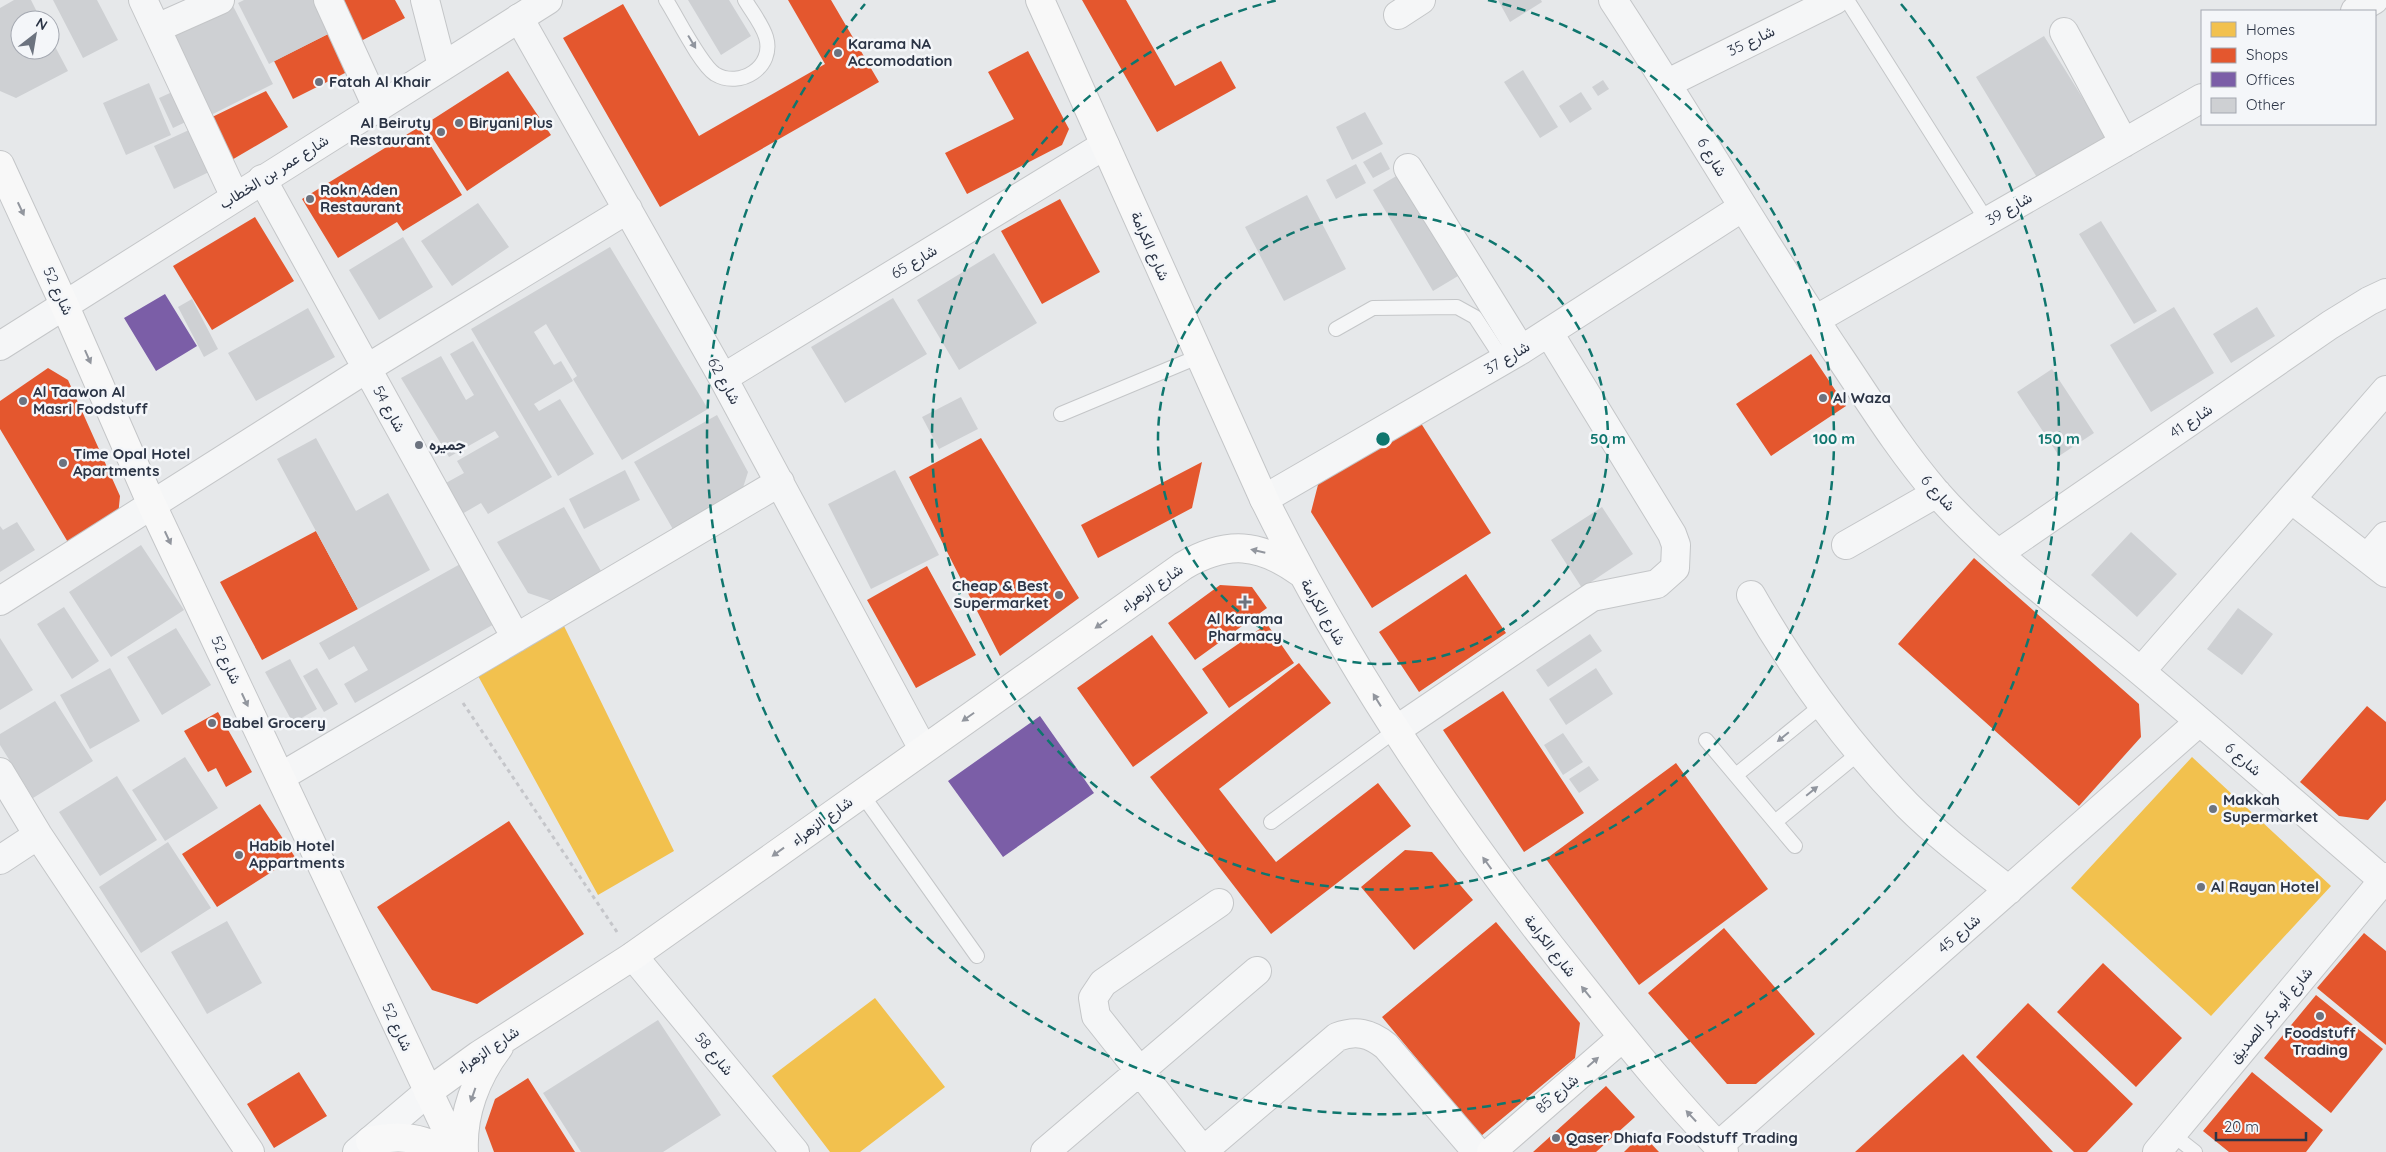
<svg xmlns="http://www.w3.org/2000/svg" width="2386" height="1152" font-family="Quicksand,Vazirmatn,sans-serif">
	<style>
		.homes { fill: #f2c14e }
		.shops { fill: #e4572e }
		.offices { fill: #7b5ea7 }
		.building { fill: #ced0d3 }
		.lines { fill: none; stroke-linecap: round; stroke-linejoin: round }
		.service-casing { stroke: #c4c6c8; stroke-width: 16 }
		.minor-casing { stroke: #c4c6c8; stroke-width: 30 }
		.tertiary-casing { stroke: #c4c6c8; stroke-width: 30 }
		.secondary-casing { stroke: #c4c6c8; stroke-width: 30 }
		.path { stroke: #c5c6ca; stroke-width: 3; stroke-dasharray: 4 4; stroke-linecap: butt }
		.service { stroke: #f5f6f7; stroke-width: 14 }
		.minor { stroke: #f5f6f7; stroke-width: 28 }
		.tertiary { stroke: #f5f6f7; stroke-width: 28 }
		.secondary { stroke: #f8f8f8; stroke-width: 28 }
		.oneway { fill: #90959e }
		.oneway2 { fill: #92969e }
		.ring { fill: none; stroke: #0f766e; stroke-width: 2.5; stroke-dasharray: 9 6 }
		.poi-dot { fill: #6c737f; stroke: #f4f6f9; stroke-width: 2 }
		.labels { text-anchor: middle; stroke-width: 5; stroke-linejoin: round; paint-order: stroke }
		.street-label { font-size: 15px; fill: #2b3445; stroke: #f4f6f9 }
		.poi-label { font-size: 15px; font-weight: bold; fill: #2b3445; stroke: #f4f6f9; text-anchor: start }
		.centre { fill: #0f766e; stroke: #f4f6f9; stroke-width: 2.5 }
		.ring-label { font-size: 15px; text-anchor: middle; font-weight: bold; fill: #0f766e; stroke: #f4f6f9; stroke-width: 5; stroke-linejoin: round; paint-order: stroke }
	</style>
	<rect width="100%" height="100%" fill="#e6e8ea"/>
	<path class="homes" d="M564,626L674,851L598,895L477,674Z
		M2192,757L2331,886L2211,1016L2071,888Z
		M875,998L945,1087L860,1152H830L772,1076Z"/>
	<path class="shops" d="M340,0H395L405,18L361,41Z
		M788,0H831L879,82L660,207L563,38L623,4L699,136L825,64Z
		M1082,0H1126L1175,86L1221,61L1236,88L1157,132Z
		M332,32L351,70L293,99L274,61Z
		M1028,51L1069,129L1062,145L967,194L945,153L1014,119L988,72Z
		M508,71L551,135L467,191L424,125Z
		M266,91L288,127L230,161L206,120Z
		M419,127L462,195L403,231L397,222L338,258L302,199Z
		M1060,199L1100,272L1042,304L1001,231Z
		M255,217L294,281L212,330L173,266Z
		M1811,354L1846,406L1771,456L1736,404Z
		M48,368L68,380L120,496L118,516L72,549L0,429V401Z
		M1417,417L1491,533L1372,608L1311,512L1320,477Z
		M981,438L1079,598L1000,656L909,477Z
		M1202,462L1192,508L1098,558L1081,525Z
		M316,531L358,609L262,660L220,582Z
		M1974,558L2139,704L2141,737L2079,806L1898,644Z
		M927,566L976,655L916,688L867,600Z
		M1466,574L1506,633L1419,692L1379,632Z
		M1220,585L1252,587L1267,608L1195,660L1168,623Z
		M1267,624L1294,663L1229,708L1202,669Z
		M1152,635L1208,713L1133,767L1077,688Z
		M1299,663L1331,703L1219,789L1276,862L1378,783L1411,826L1271,934L1150,777Z
		M1503,691L1584,813L1524,852L1443,730Z
		M2367,706L2386,722V800L2368,820L2339,816L2300,782Z
		M218,712L252,772L226,787L216,768L208,772L184,731Z
		M1676,763L1768,889L1639,985L1546,859Z
		M260,804L295,857L217,907L182,854Z
		M509,821L584,934L477,1004L432,990L377,907Z
		M1405,850L1432,852L1473,900L1414,950L1361,887Z
		M1496,922L1580,1023L1575,1058L1481,1136L1382,1017Z
		M1724,928L1815,1034L1756,1084H1727L1648,993Z
		M2364,933L2386,951V1045L2317,988Z
		M2103,963L2182,1038L2136,1087L2057,1012Z
		M2316,995L2383,1049L2331,1113L2264,1058Z
		M2028,1003L2133,1104L2087,1152H2074L1976,1057Z
		M1963,1054L2053,1152H1855Z
		M299,1072L327,1116L274,1148L247,1104Z
		M2252,1072L2323,1130L2306,1152H2229L2203,1131Z
		M528,1078L575,1152H494L485,1128L495,1099Z
		M1606,1086L1635,1117L1596,1152H1533Z
		M1642,1134L1659,1152H1624Z"/>
	<path class="offices" d="M165,294L197,346L156,371L124,318Z
		M1040,716L1094,793L1003,857L948,781Z"/>
	<path class="building" d="M14,0H31L41,20H20V50H50V37L68,71L16,98L0,91V8Z
		M53,0H97L118,40L83,58Z
		M244,0H322L338,29L269,64L238,3Z
		M688,0H729L751,36L721,55Z
		M1498,0H1541L1542,2L1510,22Z
		M233,6L273,84L209,116L170,38Z
		M2044,36L2110,142L2041,184L1976,77Z
		M1523,70L1558,127L1540,138L1504,82Z
		M1603,80L1609,89L1598,96L1592,87Z
		M149,83L171,135L126,155L103,103Z
		M181,88L194,118L173,128L159,98Z
		M1581,92L1592,109L1570,123L1559,106Z
		M1365,112L1383,144L1352,160L1336,127Z
		M189,130L209,172L174,189L154,146Z
		M1381,152L1390,169L1373,178L1363,162Z
		M1356,164L1366,183L1336,199L1326,180Z
		M1398,175L1458,276L1433,291L1373,190Z
		M1307,195L1346,269L1284,301L1245,227Z
		M478,203L509,247L452,286L421,241Z
		M2101,221L2157,311L2134,324L2079,234Z
		M403,237L433,287L379,320L349,270Z
		M610,247L708,409L622,460L573,379L577,376L546,324L534,332L554,365L561,361L573,381L534,404L539,411L560,399L594,454L558,476L471,329Z
		M994,253L1037,323L959,370L917,300Z
		M893,298L927,354L845,403L811,347Z
		M192,299L218,349L204,357L178,307Z
		M2174,307L2214,373L2151,412L2110,345Z
		M2257,307L2275,336L2231,363L2213,334Z
		M308,308L335,357L256,401L228,353Z
		M473,341L552,477L488,514L481,503L462,514L444,484L464,473L457,461L499,437L495,431L449,457L401,378L441,356L466,400L474,395L450,354Z
		M2052,369L2094,433L2059,456L2017,392Z
		M961,397L978,429L939,449L922,417Z
		M717,415L748,472L741,494L674,531L634,462Z
		M316,438L356,511L388,493L430,570L358,609L277,459Z
		M625,470L640,500L584,529L569,499Z
		M895,470L939,555L871,589L828,504Z
		M564,507L601,571L552,601L528,593L497,542Z
		M1602,507L1633,554L1582,588L1551,540Z
		M17,522L35,550L0,572V526L3,530Z
		M2131,532L2177,574L2137,617L2091,575Z
		M141,545L184,610L111,657L69,592Z
		M462,563L496,623L355,703L344,684L368,670L354,646L329,660L319,643Z
		M64,607L99,661L72,679L37,624Z
		M2238,608L2273,634L2242,675L2207,649Z
		M176,628L211,685L162,715L127,657Z
		M1590,634L1602,651L1548,687L1536,670Z
		M0,638L33,690L0,710Z
		M290,659L317,709L293,723L265,672Z
		M110,668L140,721L90,749L60,695Z
		M317,668L338,704L324,712L303,676Z
		M1596,668L1613,694L1566,725L1549,699Z
		M55,701L93,761L33,798L0,745V734Z
		M1563,733L1583,762L1563,775L1544,745Z
		M185,757L218,808L165,841L132,790Z
		M1589,766L1599,780L1579,793L1569,779Z
		M117,776L157,840L100,876L59,812Z
		M168,842L211,908L141,953L99,887Z
		M227,921L262,983L207,1014L171,952Z
		M658,1020L721,1115L663,1152H581L543,1093Z"/>
	<g class="lines">
		<g class="service-casing">
			<path id="service" d="M666,0C677,17 700,64 715,74C740,89 775,67 766,37C762,24 752,12 745,0
				M1847,0L1987,221
				M1336,329L1373,308L1457,307L1475,317L1503,360
				M1061,414L1200,356
				M1706,740L1795,846
				M1736,775L1821,706
				M861,793L977,956
				M1271,822L1396,730
				M1775,822L1859,753
				M2172,1134L2195,1152"/>
		</g>
		<g class="minor-casing">
			<path id="minor" d="M143,0L235,197
				M328,0L377,107
				M425,0L442,66
				M1613,0C1690,117 1760,239 1839,356C1870,402 1899,449 1935,491C1991,555 2062,606 2127,660C2214,732 2298,807 2383,880
				M2355,11L2374,0
				M1398,15L1421,0
				M519,18L723,378L923,749
				M157,28L220,0
				M2064,32L2124,143
				M1668,83L1835,0
				M1408,168L1521,350
				M262,179L516,638
				M1815,320L2202,98
				M723,378L1105,145
				M1264,499L1521,350L1743,207
				M2291,499L2386,573
				M1846,545L1937,493
				M1999,553L2330,325L2369,301L2386,293
				M2367,558L2386,536
				M1751,595C1795,672 1844,740 1907,805C1938,836 1974,863 2009,890
				M0,601L366,369L628,209
				M2141,671L2386,390
				M1396,730L1592,597L1657,584L1675,568L1676,545L1672,534L1549,333
				M0,772L38,835L250,1152
				M282,776L780,482
				M0,860L38,835
				M633,956L795,1152
				M1718,1146L2199,722
				M357,1152L428,1092
				M1045,1152L1257,971
				M1202,1152L1337,1037C1356,1030 1370,1033 1386,1046L1477,1152
				M1204,1152L1096,1016L1093,998L1103,983L1219,903"/>
		</g>
		<g class="tertiary-casing">
			<path id="tertiary" d="M0,346L548,0
				M2157,1152L2386,877"/>
		</g>
		<g class="secondary-casing">
			<path id="secondary" d="M1040,0L1264,499C1352,677 1465,842 1590,996C1633,1050 1676,1103 1724,1152
				M0,165L64,304L152,505L457,1152
				M428,1092L479,1055L633,956L1183,566C1227,540 1260,543 1301,573
				M370,1141C397,1135 422,1136 445,1152
				M464,1152C462,1114 476,1077 499,1047
				M1491,1152L1623,1037"/>
		</g>
		<path class="path" d="M463,703L617,932"/>
		<use href="#service" class="service"/>
		<use href="#minor" class="minor"/>
		<use href="#tertiary" class="tertiary"/>
		<use href="#secondary" class="secondary"/>
	</g>
	<defs><path id="oneway-solid" d="M-6-.8H1V-3.2L6.5 0L1 3.2V.8H-6Z" transform="scale(1.25)"/></defs>
	<g class="oneway">
		<use href="#oneway-solid" transform="translate(692 42) rotate(59)"/>
		<use href="#oneway-solid" transform="translate(1783 737) rotate(141)"/>
		<use href="#oneway-solid" transform="translate(1812 791) rotate(-39)"/>
	</g>
	<g class="oneway2">
		<use href="#oneway-solid" transform="translate(21 209) rotate(65)"/>
		<use href="#oneway-solid" transform="translate(88 357) rotate(66)"/>
		<use href="#oneway-solid" transform="translate(168 538) rotate(65)"/>
		<use href="#oneway-solid" transform="translate(1258 551) rotate(-167)"/>
		<use href="#oneway-solid" transform="translate(1101 624) rotate(145)"/>
		<use href="#oneway-solid" transform="translate(245 700) rotate(65)"/>
		<use href="#oneway-solid" transform="translate(1377 700) rotate(-122)"/>
		<use href="#oneway-solid" transform="translate(968 717) rotate(145)"/>
		<use href="#oneway-solid" transform="translate(778 852) rotate(144)"/>
		<use href="#oneway-solid" transform="translate(1487 863) rotate(-126)"/>
		<use href="#oneway-solid" transform="translate(1586 992) rotate(-129)"/>
		<use href="#oneway-solid" transform="translate(1593 1062) rotate(-41)"/>
		<use href="#oneway-solid" transform="translate(473 1095) rotate(109)"/>
		<use href="#oneway-solid" transform="translate(1691 1116) rotate(-133)"/>
	</g>
	<g class="ring">
		<circle cx="1383" cy="439" r="225"/>
		<path d="M1488 0A451 451 0 1 1 1278 0"/>
		<path d="M1901 4A676 676 0 1 1 865 4"/>
	</g>
	<g class="poi-dot">
		<circle cx="838" cy="53" r="5"/>
		<circle cx="319" cy="82" r="5"/>
		<circle cx="459" cy="123" r="5"/>
		<circle cx="441" cy="132" r="5"/>
		<circle cx="310" cy="199" r="5"/>
		<circle cx="1823" cy="398" r="5"/>
		<circle cx="23" cy="401" r="5"/>
		<circle cx="419" cy="445" r="5"/>
		<circle cx="63" cy="463" r="5"/>
		<circle cx="1059" cy="595" r="5"/>
		<path d="M1242.5 594.5h5v5h5v5h-5v5h-5v-5h-5v-5h5z"/>
		<circle cx="212" cy="723" r="5"/>
		<circle cx="2213" cy="809" r="5"/>
		<circle cx="239" cy="855" r="5"/>
		<circle cx="2201" cy="887" r="5"/>
		<circle cx="2320" cy="1016" r="5"/>
		<circle cx="1556" cy="1138" r="5"/>
	</g>
	<g class="labels">
		<g class="street-label">
			<text transform="translate(1751 41) rotate(-26)" y="5">شارع 35</text>
			<text transform="translate(1712 157) rotate(59)" y="5">شارع 6</text>
			<text transform="translate(274 172) rotate(-32)" y="5">شارع عمر بن الخطاب</text>
			<text transform="translate(2009 209) rotate(-30)" y="5">شارع 39</text>
			<text transform="translate(1150 246) rotate(66)" y="5">شارع الكرامة</text>
			<text transform="translate(914 262) rotate(-31)" y="5">شارع 65</text>
			<text transform="translate(58 291) rotate(65)" y="5">شارع 52</text>
			<text transform="translate(1507 358) rotate(-31)" y="5">شارع 37</text>
			<text transform="translate(724 381) rotate(61)" y="5">شارع 62</text>
			<text transform="translate(389 409) rotate(61)" y="5">شارع 54</text>
			<text transform="translate(2191 421) rotate(-34)" y="5">شارع 41</text>
			<text transform="translate(1938 493) rotate(48)" y="5">شارع 6</text>
			<text transform="translate(1152 588) rotate(-35)" y="5">شارع الزهراء</text>
			<text transform="translate(1323 612) rotate(60)" y="5">شارع الكرامة</text>
			<text transform="translate(226 660) rotate(65)" y="5">شارع 52</text>
			<text transform="translate(2243 759) rotate(41)" y="5">شارع 6</text>
			<text transform="translate(822 821) rotate(-36)" y="5">شارع الزهراء</text>
			<text transform="translate(1959 934) rotate(-41)" y="5">شارع 45</text>
			<text transform="translate(1550 946) rotate(52)" y="5">شارع الكرامة</text>
			<text transform="translate(2271 1015) rotate(-50)" y="5">شارع أبو بكر الصديق</text>
			<text transform="translate(397 1027) rotate(65)" y="5">شارع 52</text>
			<text transform="translate(488 1050) rotate(-34)" y="5">شارع الزهراء</text>
			<text transform="translate(714 1054) rotate(50)" y="5">شارع 58</text>
			<text transform="translate(1557 1094) rotate(-41)" y="5">شارع 85</text>
		</g>
		<g class="poi-label">
			<text x="848" y="49">Karama NA<tspan x="848" dy="17">Accomodation</tspan></text>
			<text x="329" y="87">Fatah Al Khair</text>
			<text x="431" y="128" text-anchor="end">Al Beiruty<tspan x="431" dy="17">Restaurant</tspan></text>
			<text x="469" y="128">Biryani Plus</text>
			<text x="320" y="195">Rokn Aden<tspan x="320" dy="17">Restaurant</tspan></text>
			<text x="33" y="397">Al Taawon Al<tspan x="33" dy="17">Masri Foodstuff</tspan></text>
			<text x="1833" y="403">Al Waza</text>
			<text x="429" y="450">جميره</text>
			<text x="73" y="459">Time Opal Hotel<tspan x="73" dy="17">Apartments</tspan></text>
			<text x="1049" y="591" text-anchor="end">Cheap &amp; Best<tspan x="1049" dy="17">Supermarket</tspan></text>
			<text x="1245" y="624" text-anchor="middle">Al Karama<tspan x="1245" dy="17">Pharmacy</tspan></text>
			<text x="222" y="728">Babel Grocery</text>
			<text x="2223" y="805">Makkah<tspan x="2223" dy="17">Supermarket</tspan></text>
			<text x="249" y="851">Habib Hotel<tspan x="249" dy="17">Appartments</tspan></text>
			<text x="2211" y="892">Al Rayan Hotel</text>
			<text x="2320" y="1038" text-anchor="middle">Foodstuff<tspan x="2320" dy="17">Trading</tspan></text>
			<text x="1566" y="1143">Qaser Dhiafa Foodstuff Trading</text>
		</g>
	</g>
	<circle cx="1383" cy="439" r="8" class="centre"/>
	<g class="ring-label">
		<text x="1608" y="444">50 m</text>
		<text x="1834" y="444">100 m</text>
		<text x="2059" y="444">150 m</text>
	</g>
	<rect x="2201" y="10" width="175" height="115" fill="#f4f6f9" stroke="#a4a8b1"/>
	<rect x="2211" y="22" width="25" height="15" fill="#f2c14e" stroke="#a4a8b1"/>
	<text x="2246" y="35" font-size="15" fill="#2b3445">Homes</text>
	<rect x="2211" y="48" width="25" height="15" fill="#e4572e" stroke="#a4a8b1"/>
	<text x="2246" y="60" font-size="15" fill="#2b3445">Shops</text>
	<rect x="2211" y="72" width="25" height="15" fill="#7b5ea7" stroke="#a4a8b1"/>
	<text x="2246" y="85" font-size="15" fill="#2b3445">Offices</text>
	<rect x="2211" y="98" width="25" height="15" fill="#ced0d3" stroke="#a4a8b1"/>
	<text x="2246" y="110" font-size="15" fill="#2b3445">Other</text>
	<g transform="translate(35 35) rotate(31)"><circle r="24" fill="#f4f6f9" stroke="#a4a8b1"/>
	<path d="M0-4L9 19L0 12L-9 19Z" fill="#6c737f"/>
	<text y="-8" font-size="14" font-weight="bold" text-anchor="middle" fill="#2b3445">N</text>
	</g>
	<path d="M2216 1132v8h90v-8" fill="none" stroke="#2b3445" stroke-width="2.5"/>
	<text x="2224" y="1132" font-size="15" fill="#2b3445" stroke="#f4f6f9" stroke-width="4" paint-order="stroke">20 m</text>
</svg>
